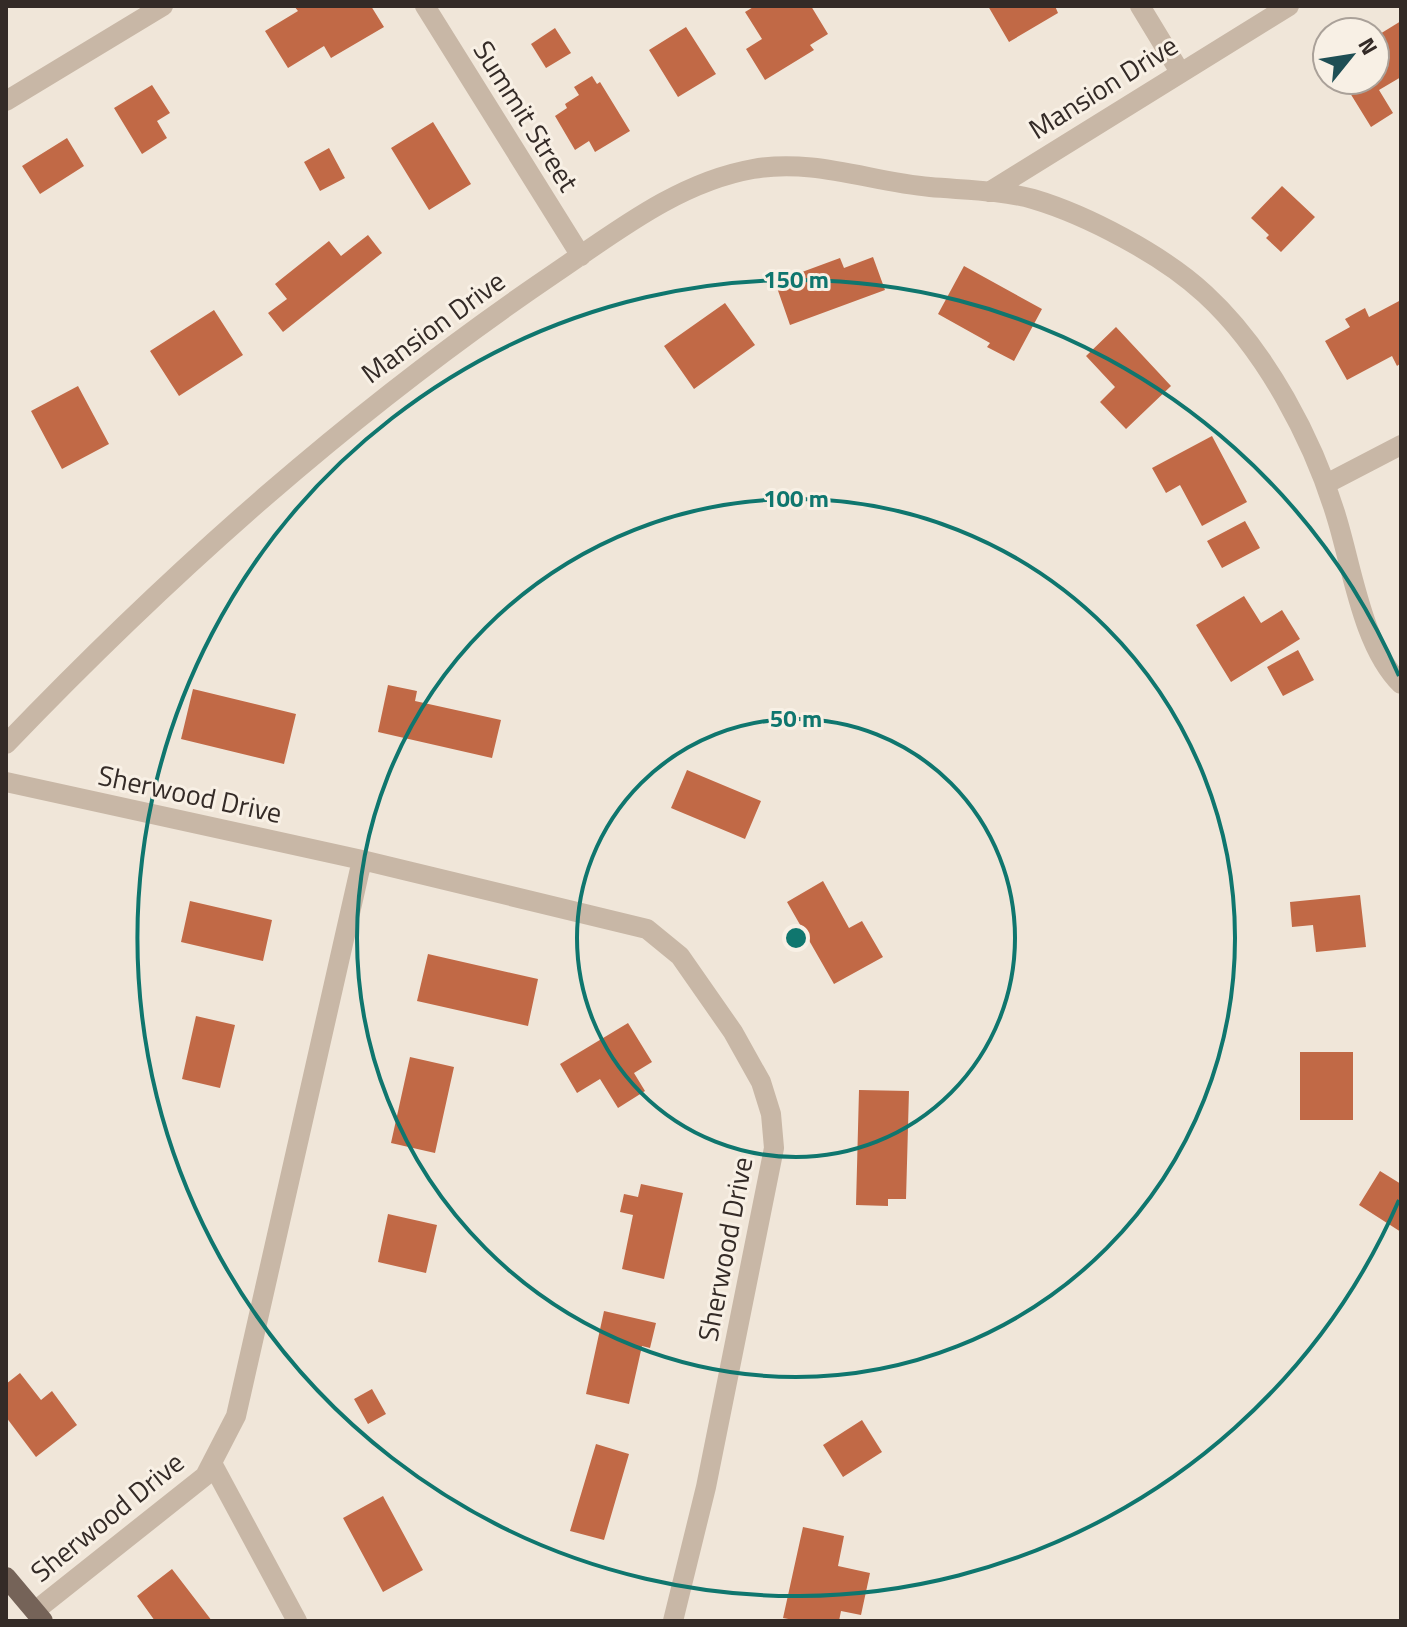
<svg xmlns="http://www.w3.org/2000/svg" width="1407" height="1627" font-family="'Titillium Web',sans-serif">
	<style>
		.building { fill: #c16946 }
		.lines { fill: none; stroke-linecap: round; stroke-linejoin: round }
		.minor { stroke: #c8b7a6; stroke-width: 20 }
		.major { stroke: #756358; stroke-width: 20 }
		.ring { fill: none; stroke: #0f766e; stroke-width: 4 }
		.labels { text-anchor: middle; stroke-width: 6; stroke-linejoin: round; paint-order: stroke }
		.street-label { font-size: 28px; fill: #342b27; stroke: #f8f0e5 }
		.centre { fill: #0f766e; stroke: #f8f0e5; stroke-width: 4 }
		.ring-label { font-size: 24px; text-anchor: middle; font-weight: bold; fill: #0f766e; stroke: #f8f0e5; stroke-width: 6; stroke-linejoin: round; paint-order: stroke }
	</style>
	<rect width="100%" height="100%" fill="#f0e6d9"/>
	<path class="building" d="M294,6H371L384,27L331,58L324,46L288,68L265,31L298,11Z
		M755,6H811L828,34L810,45L814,50L765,80L746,49L762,39L745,12Z
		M988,6H1055L1058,13L1009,42Z
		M1401,21V77L1379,90L1393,113L1371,127L1342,80H1375V37Z
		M686,27L716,74L678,97L649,50Z
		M555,28L571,53L546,68L531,44Z
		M592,76L597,84L600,82L630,131L595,152L589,141L575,150L555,116L567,108L565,104L579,95L574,87Z
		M152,85L170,113L157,121L167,138L142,154L114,108Z
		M433,122L471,184L429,210L391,148Z
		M67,138L84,166L40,194L22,166Z
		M329,148L345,178L320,191L304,162Z
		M1282,186L1315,217L1281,252L1266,238L1269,235L1251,218Z
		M368,235L382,253L283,332L268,313L287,299L275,284L329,241L341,256Z
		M873,257L885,290L790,325L775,282L840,258L844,268Z
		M964,266L1042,309L1014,361L987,347L990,343L938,314Z
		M1401,300V363L1397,366L1392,356L1347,380L1325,341L1350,327L1345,319L1365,308L1369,317Z
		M725,303L755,345L694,389L664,346Z
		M214,310L243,355L179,396L150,351Z
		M1116,327L1171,386L1126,429L1100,402L1115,387L1086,356Z
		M78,386L109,444L62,469L31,411Z
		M1212,436L1247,502L1202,526L1180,485L1166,493L1152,468Z
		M1245,521L1260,548L1222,568L1207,541Z
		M1244,596L1261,623L1282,610L1300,639L1231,682L1196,625Z
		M1298,650L1314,680L1283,696L1267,667Z
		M388,685L417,691L415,701L501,720L492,758L378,732Z
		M193,689L296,714L284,764L181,739Z
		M687,770L761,801L745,839L671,808Z
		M823,881L849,928L862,921L883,957L834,984L787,902Z
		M1360,895L1366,947L1316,952L1313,925L1292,927L1290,902Z
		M190,901L272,920L263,961L181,942Z
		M428,954L538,979L528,1026L417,1001Z
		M196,1016L235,1025L220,1088L182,1079Z
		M628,1023L652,1062L634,1073L645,1091L618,1108L600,1079L577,1093L560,1064Z
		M1300,1052H1353V1120H1300Z
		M410,1057L454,1067L435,1153L391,1143Z
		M859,1090L909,1091L906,1199H888V1206L856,1205Z
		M1380,1171L1401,1184V1232L1359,1205Z
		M641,1184L683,1193L664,1279L622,1269L633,1215L620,1212L624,1194L638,1197Z
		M388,1214L437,1225L426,1273L378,1262Z
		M604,1311L656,1323L650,1348L642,1346L629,1404L586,1394Z
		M20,1373L41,1400L52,1391L77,1425L36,1457L6,1417V1384Z
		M372,1389L386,1414L368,1424L354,1399Z
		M862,1420L882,1452L843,1477L823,1445Z
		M596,1444L629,1454L604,1540L570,1531Z
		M383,1496L423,1570L383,1592L343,1518Z
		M803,1527L844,1536L838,1566L870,1573L861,1615L841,1611L839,1621H799L783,1618Z
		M172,1569L212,1621H155L137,1596Z"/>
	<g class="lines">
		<path class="minor" d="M425,6L581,256
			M1140,6L1180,72
			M6,101L163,6
			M989,192L1289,6
			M1326,484L1401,445
			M6,744C175,568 353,410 555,273C617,231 679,182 753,169C814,158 871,182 930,187C964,190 1000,190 1033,199C1087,215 1163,255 1205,294C1266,350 1314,441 1337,519C1352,568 1363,647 1401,684
			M6,782L362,860L647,929L680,956L733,1032L761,1082L771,1114L774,1148L706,1487L673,1621
			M213,1465L297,1621
			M35,1611L205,1476L236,1416L362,860"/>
		<path class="major" d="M6,1577L43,1621"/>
	</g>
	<g class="ring">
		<circle cx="796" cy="938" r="219"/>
		<circle cx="796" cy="938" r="439"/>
		<path d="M1399 1200A658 658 0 1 1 1399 676"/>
	</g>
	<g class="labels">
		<g class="street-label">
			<text transform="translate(1103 87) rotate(-32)" y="10">Mansion Drive</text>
			<text transform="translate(526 116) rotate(58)" y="10">Summit Street</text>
			<text transform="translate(433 327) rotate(-36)" y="10">Mansion Drive</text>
			<text transform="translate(190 794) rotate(12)" y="10">Sherwood Drive</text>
			<text transform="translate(725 1249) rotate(-79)" y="10">Sherwood Drive</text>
			<text transform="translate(107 1517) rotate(-39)" y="10">Sherwood Drive</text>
		</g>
	</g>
	<circle cx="796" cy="938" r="12" class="centre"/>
	<g class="ring-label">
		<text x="796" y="288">150 m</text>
		<text x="796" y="507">100 m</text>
		<text x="796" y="727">50 m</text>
	</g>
	<rect width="1407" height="1627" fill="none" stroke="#342b27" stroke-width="16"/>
	<g transform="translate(1351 56) rotate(60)"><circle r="38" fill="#f8f0e5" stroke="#aaa199" stroke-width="2"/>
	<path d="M0-6L14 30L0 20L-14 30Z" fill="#1e4e54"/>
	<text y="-12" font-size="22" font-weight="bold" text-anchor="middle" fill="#342b27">N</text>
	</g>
</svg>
